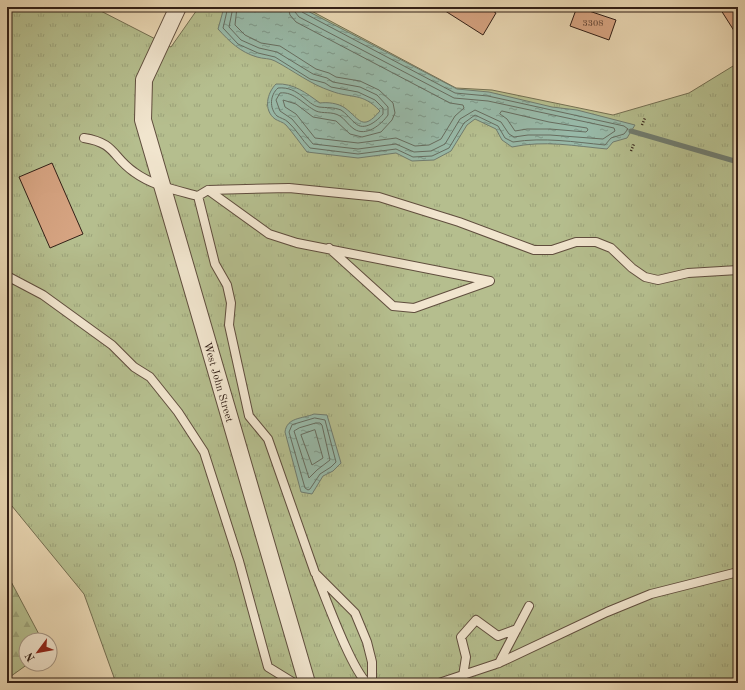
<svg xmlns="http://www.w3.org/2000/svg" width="745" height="690" font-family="'Old Standard TT',serif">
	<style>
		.grass { fill: url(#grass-tufts); stroke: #746f52 }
		.forest { fill: url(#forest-firs); stroke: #746f52 }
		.water { fill: url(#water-ripples); stroke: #707c6f }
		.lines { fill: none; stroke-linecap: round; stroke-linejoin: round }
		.shore { stroke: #666d60; stroke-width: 1 }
		.stream { stroke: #707c6f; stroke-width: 5 }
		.building { fill: #d6a482; stroke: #332017 }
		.lane-casing { stroke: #604e3e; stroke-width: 10 }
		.street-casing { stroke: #604e3e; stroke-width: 18 }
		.path { stroke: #332017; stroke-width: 2.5; stroke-dasharray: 1 2; stroke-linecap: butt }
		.lane { stroke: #f1e5ce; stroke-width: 8 }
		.street { stroke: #f1e5ce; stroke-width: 16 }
		.labels { text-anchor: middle; stroke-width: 3; stroke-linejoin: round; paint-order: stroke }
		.number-label { font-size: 9px; fill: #5c4132 }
		.street-label { font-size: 11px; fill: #332017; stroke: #f1e5ce }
	</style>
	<defs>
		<pattern id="grass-tufts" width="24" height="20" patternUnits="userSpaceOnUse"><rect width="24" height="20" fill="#b5be8e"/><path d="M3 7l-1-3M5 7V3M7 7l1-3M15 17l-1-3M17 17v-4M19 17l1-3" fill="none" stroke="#9ca37a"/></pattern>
		<pattern id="forest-firs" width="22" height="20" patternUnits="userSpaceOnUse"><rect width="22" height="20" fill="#b5be8e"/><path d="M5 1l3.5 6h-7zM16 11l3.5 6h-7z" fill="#9ca37a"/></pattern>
		<pattern id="water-ripples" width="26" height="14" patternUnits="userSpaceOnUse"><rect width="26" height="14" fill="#98baa9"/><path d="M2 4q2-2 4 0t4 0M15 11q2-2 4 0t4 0" fill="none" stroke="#7d9789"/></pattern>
	</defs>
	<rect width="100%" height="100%" fill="#e9d7b3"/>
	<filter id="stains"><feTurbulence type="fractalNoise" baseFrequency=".005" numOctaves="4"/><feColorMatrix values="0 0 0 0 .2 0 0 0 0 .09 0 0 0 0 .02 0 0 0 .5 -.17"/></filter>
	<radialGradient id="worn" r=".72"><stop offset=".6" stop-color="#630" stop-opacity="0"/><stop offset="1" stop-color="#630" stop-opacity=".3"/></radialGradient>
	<path class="grass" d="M7,7H93L171,47L199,7H304L456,88L492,90L613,115L689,93L738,63V683H116L84,594L7,500Z"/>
	<path class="forest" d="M7,574L42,640H26V664H28L7,679Z"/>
	<path class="water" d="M213,7H300L457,89L489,92L552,107L577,110L635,125L627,138L613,142L607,149C575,146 544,140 512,147L502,140L496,129L475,119L467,125L451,151L434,160L412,161L396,153L358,158L307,152C300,143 293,133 286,125C283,122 278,121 275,119C263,110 267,93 276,84C294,83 306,93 320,103C327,102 338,103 345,108C360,119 362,132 380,111C362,92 352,99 331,91C310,84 294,71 275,61C270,58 263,59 257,57C240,52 230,42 218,29L223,11Z
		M314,414L327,415L341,463L333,471L323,476L312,494L301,492L285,432C287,417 302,419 314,414Z"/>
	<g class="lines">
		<path class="shore" d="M224,7L227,11L223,28L238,44L258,53L275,57L310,79L325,83L331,87L358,92L375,100L383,108V114C377,121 364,132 355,123C350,119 346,113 341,110C333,107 327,108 319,107C307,105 299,86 278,88C270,95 269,108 277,116C280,118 285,119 288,122C296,129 302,140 310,148L358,154L396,149L413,157L432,156L449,148L464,123L475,115L498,126L505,138L513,142C544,137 574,142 605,145L611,138L624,134L628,129L624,126L488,96L455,93L302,12L299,7
			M231,7L232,12L229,27L241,40L259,48L277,52L313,74L327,78L333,82L360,87L377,95L388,107V115C381,125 366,137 354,129C348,125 345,119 340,116C332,111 323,114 316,111C304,105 294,91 280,93L276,100L280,111L292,119L313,144L358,149L396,144L414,152L431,151L445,144L460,119L475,110L501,122L509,134L514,137L528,135H550L603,139L615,131L614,128L488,101L454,98L299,17L295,12L294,7
			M237,7L235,25L245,35L261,43L280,46L316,69L329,73L336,77L360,81L379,90L393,103L395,113L392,120L381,132L362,137L350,134L336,121L313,117L296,104L283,100L285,107L296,114L315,138L358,143L396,138L415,146L429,145L441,139L455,116L464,108L463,105L450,103L296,22L290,15L288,7
			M502,111L549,122L587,128L588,130L586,132L550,129H527L515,131L507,119L500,114Z
			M315,418L325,420L336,462L331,467L320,474L310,489L308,490L305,488L289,432L292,425Z
			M316,423H320L322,425L330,460L317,470L309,478L294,431L299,428Z
			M315,430L323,458L312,465L301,435Z"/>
		<path class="stream" d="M631,131L738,162"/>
	</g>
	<path class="building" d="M439,7H486L496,13L483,35Z
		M577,7L616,20L609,40L570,26Z
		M719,7H738V37Z
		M52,163L83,234L50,248L19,177Z"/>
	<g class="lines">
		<g class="lane-casing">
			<path id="lane" d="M84,138C116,143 112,157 134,172C153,186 176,190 198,196L208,190L289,188L379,197L459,222L534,250H552L576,242H596L611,248L632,268L645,277L658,280L688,273L738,270
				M208,190L269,234L297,243L490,281L414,308L393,306L329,248
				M198,196L215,264L227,285L231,303L229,325L249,416L268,439L315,573L355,613L367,642L372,662V683
				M7,276L43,295L112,345L134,367L150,377L178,412L204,452L239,561L268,667L294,683
				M317,577C327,601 351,668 367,683
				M499,663L529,606
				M463,676L466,657L461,637L476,620L498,636L517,629
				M439,683L499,663L607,612L651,594L738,572"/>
		</g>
		<g class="street-casing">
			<path id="street" d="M178,7L144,80L143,120L307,683"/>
		</g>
		<path class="path" d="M642,125L645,118
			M631,151L634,144"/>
		<use href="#lane" class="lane"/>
		<use href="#street" class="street"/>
	</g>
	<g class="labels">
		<g class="number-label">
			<text x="593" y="26">3308</text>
		</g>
		<g class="street-label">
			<text transform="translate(219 382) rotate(74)" y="4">West John Street</text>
		</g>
	</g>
	<rect width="745" height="690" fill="none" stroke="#e9d7b3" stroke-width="24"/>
	<rect x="8" y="8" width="729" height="674" fill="none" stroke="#332017" stroke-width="2"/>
	<rect x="12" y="12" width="721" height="666" fill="none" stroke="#332017"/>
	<g transform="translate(38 652) rotate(238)"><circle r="19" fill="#f1e5ce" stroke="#a59685"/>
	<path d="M0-3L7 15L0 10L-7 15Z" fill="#8f2418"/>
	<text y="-6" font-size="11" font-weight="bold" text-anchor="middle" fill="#332017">N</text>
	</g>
	<rect width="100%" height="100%" filter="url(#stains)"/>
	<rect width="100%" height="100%" fill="url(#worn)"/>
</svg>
